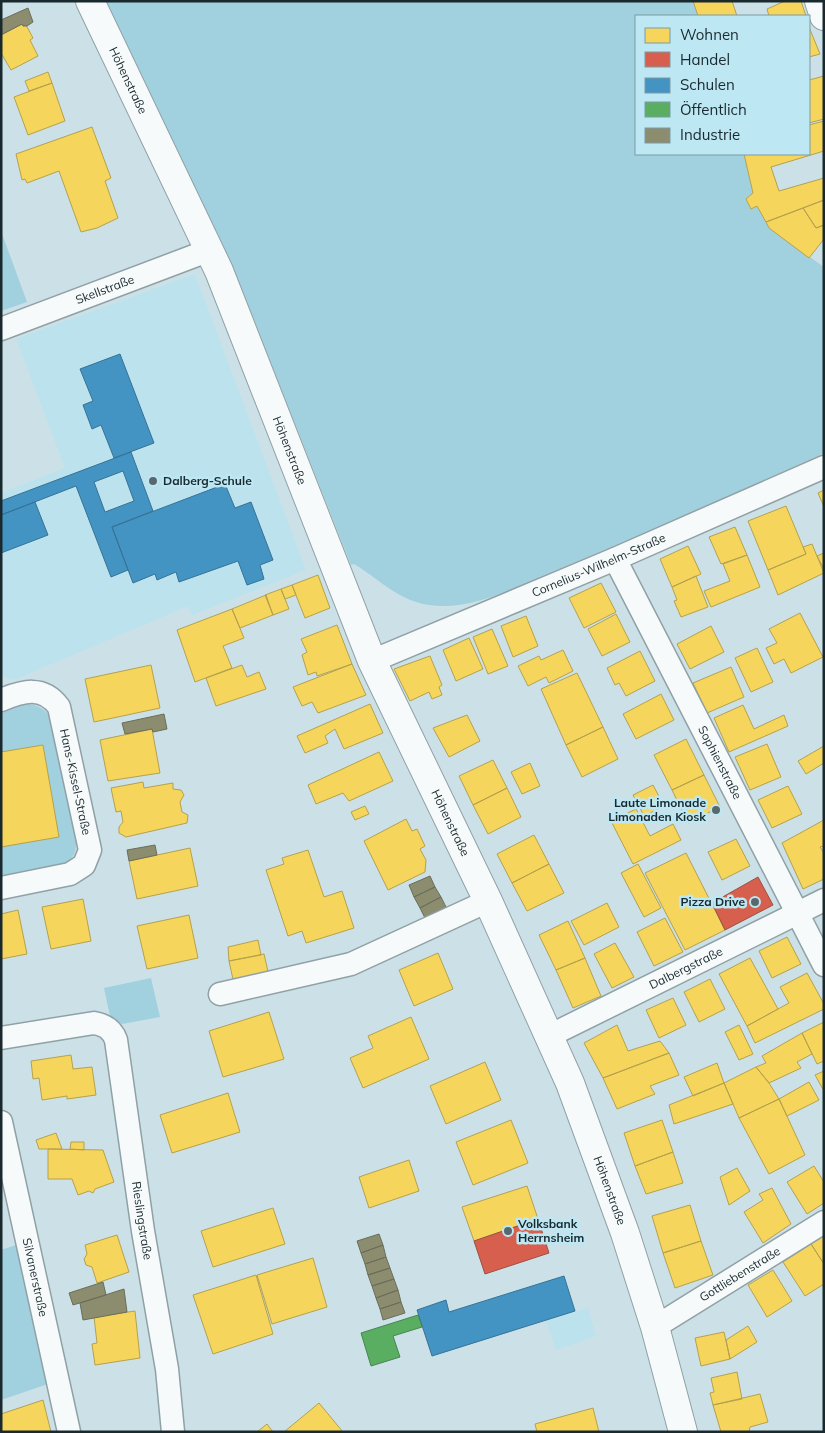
<svg xmlns="http://www.w3.org/2000/svg" width="825" height="1433" font-family="Mulish,sans-serif">
	<style>
		.built { fill: #bce2ed }
		.green { fill: #a1d0df }
		.homes { fill: #f6d55c; stroke: #b4a14e }
		.shops { fill: #d6604d; stroke: #9d5043 }
		.schools { fill: #4393c3; stroke: #367396; fill-rule: evenodd }
		.public { fill: #5aae61; stroke: #468651 }
		.industry { fill: #8c8c6e; stroke: #6a6e5a }
		.lines { fill: none; stroke-linecap: round; stroke-linejoin: round }
		.minor-casing { stroke: #90a1a6; stroke-width: 25 }
		.tertiary-casing { stroke: #90a1a6; stroke-width: 30 }
		.secondary-casing { stroke: #90a1a6; stroke-width: 30 }
		.minor { stroke: #f7fafb; stroke-width: 22 }
		.tertiary { stroke: #f7fafb; stroke-width: 28 }
		.secondary { stroke: #f7fafb; stroke-width: 28 }
		.poi-dot { fill: #57696e; stroke: #bee7f4; stroke-width: 2 }
		.labels { text-anchor: middle; stroke-width: 5; stroke-linejoin: round; paint-order: stroke }
		.street-label { font-size: 12px; fill: #19292d; stroke: #bee7f4 }
		.poi-label { font-size: 12px; font-weight: bold; fill: #19292d; stroke: #bee7f4; text-anchor: start }
	</style>
	<rect width="100%" height="100%" fill="#cbe1e7"/>
	<path class="built" d="M195,274L306,570L192,615L188,606L14,680L1,676V493L65,468L16,339Z
		M588,1308L596,1336L556,1350L546,1320Z"/>
	<path class="green" d="M106,1H693L698,16H636V154H744L753,193L746,199L751,209L757,206L769,228L824,267V453C735,493 646,533 556,570C520,584 481,607 441,606C402,605 385,583 354,564L351,565L233,268Z
		M1,231L27,302L1,311Z
		M23,704C37,704 46,708 52,721L76,840C77,848 75,856 68,862C57,869 16,874 1,877V712Z
		M151,978L160,1017L122,1024L110,1016L104,988Z
		M19,1244L51,1383L1,1400V1250Z"/>
	<path class="homes" d="M693,1H732L737,16H698Z
		M785,1H801L806,16H769L767,9Z
		M22,24L23,26L26,25L33,38L30,40L38,56L11,70L1,53V35Z
		M809,27L820,54L809,57Z
		M48,72L52,83L29,91L25,81Z
		M824,76V119L809,123V80Z
		M52,83L65,121L28,135L14,97Z
		M824,121V151L771,167L779,191L824,178V200L766,222L757,206L751,209L746,199L753,193L744,154H809V125Z
		M92,127L111,178L105,181L118,218L97,228L81,232L59,171L27,183L25,179L22,180L16,154Z
		M824,200V225L816,228L803,208Z
		M803,208L816,228L824,225V239L809,258L769,228L766,222Z
		M824,490V507L818,493Z
		M786,506L806,554L768,570L748,521Z
		M735,527L747,555L721,564L709,537Z
		M812,544L824,573L778,595L768,570L806,554L803,547Z
		M688,546L701,574L672,587L660,559Z
		M824,553V569L817,556Z
		M747,555L760,587L711,607L704,591L730,581L723,564Z
		M318,575L330,608L305,618L292,585Z
		M696,576L708,607L681,617L674,601L677,600L672,587Z
		M601,583L616,612L584,628L569,598Z
		M292,585L296,595L285,599L281,589Z
		M281,589L289,609L273,615L265,595Z
		M266,595L273,615L240,628L232,609Z
		M232,609L244,638L223,646L232,668L195,682L177,630Z
		M800,613L823,657L791,673L784,659L774,664L766,648L777,643L769,629Z
		M616,614L630,642L602,656L588,629Z
		M526,616L538,646L513,657L501,626Z
		M337,625L352,664L317,676L316,672L308,675L302,655L307,652L301,639Z
		M711,626L724,652L690,669L677,644Z
		M492,629L508,666L488,674L473,637Z
		M469,638L483,669L456,681L443,650Z
		M757,648L773,682L751,692L735,658Z
		M563,650L573,671L549,683L546,677L528,686L518,666L539,656L541,660Z
		M640,651L655,681L626,696L619,683L615,685L607,668Z
		M430,656L442,685L439,687L442,695L432,699L429,692L410,701L394,669Z
		M352,664L366,695L318,713L312,702L302,706L293,687Z
		M151,665L160,708L94,722L85,679Z
		M242,665L247,677L259,672L266,689L216,706L206,678Z
		M731,667L744,697L707,713L693,683Z
		M577,673L603,727L566,745L541,689Z
		M661,694L674,720L636,739L623,714Z
		M370,704L383,733L344,749L335,729L325,736L328,743L305,753L297,736Z
		M743,705L754,729L784,715L788,726L729,752L714,718Z
		M467,715L480,741L449,757L433,728Z
		M603,727L618,759L582,777L566,745Z
		M152,729L160,773L108,781L100,740Z
		M686,739L704,775L672,790L654,755Z
		M767,744L781,777L750,790L735,757Z
		M43,745L59,837L1,847V752Z
		M824,746V763L806,774L798,761Z
		M379,752L393,781L349,801L343,793L316,804L308,785Z
		M493,760L507,788L473,805L459,776Z
		M530,763L540,786L522,794L511,772Z
		M704,775L720,807L688,823L672,790Z
		M143,782L144,788L173,783V789L181,790L184,795L180,802L182,812L188,815L187,823L126,837L119,833V827L123,822L121,811L116,812L111,788Z
		M653,785L664,806L644,816L633,795Z
		M788,786L802,814L772,828L758,800Z
		M507,788L521,817L488,834L473,805Z
		M365,806L369,814L355,820L351,812Z
		M636,809L650,836L673,824L681,840L633,864L611,821Z
		M406,819L412,831L417,829L425,846L420,849L426,860L425,872L388,890L364,841Z
		M824,820V846L820,847L824,853V879L803,889L782,843Z
		M534,835L549,864L512,883L497,854Z
		M736,839L750,866L722,880L708,852Z
		M190,848L198,886L137,899L129,861Z
		M308,850L324,897L342,891L354,928L306,943L302,931L288,936L266,870L284,864L282,858Z
		M686,853L725,930L685,950L645,873Z
		M549,864L564,893L527,911L512,883Z
		M638,864L661,908L644,917L621,873Z
		M83,899L91,941L51,949L42,907Z
		M607,903L619,927L584,945L571,921Z
		M18,910L27,954L1,959V914Z
		M189,915L198,958L147,969L137,926Z
		M665,918L683,952L654,966L637,932Z
		M568,921L585,958L556,970L539,935Z
		M787,937L801,964L772,978L759,951Z
		M258,940L261,955L229,961L228,947Z
		M615,943L634,977L612,988L594,954Z
		M438,953L453,989L414,1006L399,970Z
		M264,954L269,976L234,984L229,961Z
		M585,958L601,996L573,1008L556,970Z
		M750,958L778,1009L747,1026L719,974Z
		M807,973L824,1004V1009L755,1043L747,1026L789,1003L780,987Z
		M710,979L725,1009L699,1022L684,992Z
		M673,998L686,1025L659,1038L646,1010Z
		M269,1012L284,1059L223,1077L209,1031Z
		M411,1017L429,1059L363,1088L350,1058L373,1048L368,1036Z
		M824,1022V1061L817,1064L802,1033Z
		M617,1025L628,1051L660,1041L669,1053L603,1078L584,1043Z
		M739,1025L753,1054L739,1060L725,1032Z
		M802,1033L812,1054L797,1062L801,1068L769,1083L756,1067L766,1063L762,1056Z
		M669,1053L679,1075L650,1086L655,1094L617,1109L603,1078Z
		M71,1055L73,1069L92,1067L96,1095L67,1099V1096L42,1100L39,1078L33,1079L31,1061Z
		M485,1062L501,1100L446,1124L430,1086Z
		M717,1063L724,1083L693,1096L684,1077Z
		M756,1067L769,1083L779,1099L739,1118L724,1083Z
		M824,1071V1091L815,1075Z
		M809,1082L819,1100L787,1116L779,1099Z
		M724,1083L733,1104L674,1124L669,1105Z
		M228,1093L240,1132L172,1153L160,1115Z
		M779,1099L805,1155L769,1174L739,1118Z
		M511,1120L528,1163L473,1185L456,1142Z
		M662,1120L673,1152L635,1166L624,1133Z
		M56,1133L62,1149H39L36,1140Z
		M71,1142H84V1150L70,1149Z
		M48,1149L103,1150L114,1182L95,1189L93,1193L89,1191L78,1195L72,1179H48Z
		M673,1152L683,1183L646,1194L635,1166Z
		M409,1160L419,1191L369,1208L359,1177Z
		M814,1166L824,1182V1203L807,1214L787,1182Z
		M737,1168L750,1191L729,1205L720,1177Z
		M527,1186L538,1219L474,1241L462,1207Z
		M772,1188L791,1224L763,1243L744,1212L763,1200L759,1194Z
		M690,1205L701,1241L663,1253L652,1216Z
		M273,1208L285,1244L213,1267L201,1231Z
		M117,1235L129,1272L97,1283L92,1267L86,1265L84,1259L87,1254L85,1245Z
		M824,1236V1264L811,1244Z
		M701,1241L713,1275L675,1288L663,1253Z
		M811,1244L824,1264V1284L805,1296L783,1262Z
		M313,1258L327,1307L272,1324L257,1275Z
		M773,1270L792,1301L767,1317L748,1285Z
		M256,1275L273,1334L213,1354L193,1295Z
		M135,1311L140,1358L95,1365L92,1344L97,1343L94,1317Z
		M748,1326L757,1342L730,1359L726,1340Z
		M724,1332L730,1359L701,1366L695,1338Z
		M737,1372L742,1399L713,1405L710,1393L714,1392L711,1378Z
		M760,1394L768,1422L750,1427L749,1432H721L713,1405Z
		M43,1400L51,1432H1V1414Z
		M319,1403L343,1432H284Z
		M593,1408L599,1432H537L535,1424Z
		M267,1424L273,1432H257Z"/>
	<path class="shops" d="M758,877L773,905L725,930L712,903Z
		M538,1219L549,1253L485,1274L474,1241Z"/>
	<path class="schools" d="M120,354L154,443L114,458L101,425L92,429L83,405L93,401L80,369Z
		M131,452L153,511L112,527L128,570L111,577L76,486L1,515V501ZM123,471L134,501L105,512L94,482Z
		M225,484L235,508L251,502L273,560L260,565L264,579L247,585L238,561L179,582L176,572L157,580L155,574L133,583L112,527Z
		M35,502L48,535L1,553V515Z
		M564,1276L575,1311L432,1356L417,1310L446,1300L449,1312Z"/>
	<path class="public" d="M418,1315L422,1327L393,1336L400,1357L371,1366L361,1333Z"/>
	<path class="industry" d="M28,8L33,22L27,26H23L22,24L1,35V20Z
		M164,714L167,729L153,732L152,729L125,734L122,723Z
		M155,845L157,855L129,861L127,850Z
		M430,876L435,887L414,897L409,885Z
		M435,887L441,897L420,908L414,897Z
		M441,897L446,907L426,920L420,908Z
		M379,1234L383,1245L361,1253L357,1241Z
		M383,1245L386,1257L365,1264L361,1253Z
		M386,1257L390,1268L368,1275L365,1264Z
		M390,1268L394,1279L372,1286L368,1275Z
		M394,1279L398,1290L376,1298L372,1286Z
		M103,1282L106,1295L73,1305L69,1293Z
		M124,1289L127,1312L83,1320L80,1303Z
		M398,1290L401,1302L380,1309L376,1298Z
		M401,1302L405,1313L383,1320L380,1309Z"/>
	<g class="lines">
		<g class="minor-casing">
			<g id="minor">
				<path id="s1" d="M1,329L210,250"/>
				<path id="s2" d="M615,559L824,965"/>
				<path id="s3" d="M372,661L615,559L824,467"/>
				<path id="s4" d="M1,700C23,691 43,685 59,707L90,850L84,865L70,874L1,888"/>
				<path d="M220,994L351,964L488,901"/>
				<path id="s5" d="M547,1037L824,900"/>
				<path id="s6" d="M1,1038L94,1023C105,1025 112,1029 116,1040L143,1231L167,1369L173,1432"/>
				<path id="s7" d="M1,1122L69,1432"/>
				<path id="s8" d="M655,1327L824,1222"/>
			</g>
		</g>
		<g class="tertiary-casing">
			<path id="tertiary" d="M819,1L824,16"/>
		</g>
		<g class="secondary-casing">
			<g id="secondary">
				<path id="s9" d="M90,1L219,271L372,661L488,901L570,1083L625,1233L655,1327L683,1432"/>
			</g>
		</g>
		<use href="#minor" class="minor"/>
		<use href="#tertiary" class="tertiary"/>
		<use href="#secondary" class="secondary"/>
	</g>
	<g class="poi-dot">
		<circle cx="153" cy="481" r="5"/>
		<circle cx="716" cy="810" r="5"/>
		<circle cx="755" cy="902" r="5"/>
		<circle cx="508" cy="1231" r="5"/>
	</g>
	<g class="labels">
		<g class="street-label">
			<text dy="4" stroke="none"><textPath href="#s9" startOffset="88">Höhenstraße</textPath></text>
			<text dy="4" stroke="none"><textPath href="#s1" startOffset="111">Skellstraße</textPath></text>
			<text dy="4" stroke="none"><textPath href="#s9" startOffset="492">Höhenstraße</textPath></text>
			<text dy="4" stroke="none"><textPath href="#s3" startOffset="246">Cornelius-Wilhelm-Straße</textPath></text>
			<text dy="4" stroke="none"><textPath href="#s2" startOffset="229">Sophienstraße</textPath></text>
			<text dy="4" stroke="none"><textPath href="#s4" startOffset="141">Hans-Kissel-Straße</textPath></text>
			<text dy="4" stroke="none"><textPath href="#s9" startOffset="898">Höhenstraße</textPath></text>
			<text dy="4" stroke="none"><textPath href="#s5" startOffset="155">Dalbergstraße</textPath></text>
			<text dy="4" stroke="none"><textPath href="#s9" startOffset="1299">Höhenstraße</textPath></text>
			<text dy="4" stroke="none"><textPath href="#s6" startOffset="306">Rieslingstraße</textPath></text>
			<text dy="4" stroke="none"><textPath href="#s8" startOffset="100">Gottliebenstraße</textPath></text>
			<text dy="4" stroke="none"><textPath href="#s7" startOffset="159">Silvanerstraße</textPath></text>
		</g>
		<g class="poi-label">
			<text x="163" y="485">Dalberg-Schule</text>
			<text x="706" y="807" text-anchor="end">Laute Limonade<tspan x="706" dy="14">Limonaden Kiosk</tspan></text>
			<text x="745" y="906" text-anchor="end">Pizza Drive</text>
			<text x="518" y="1228">Volksbank<tspan x="518" dy="14">Herrnsheim</tspan></text>
		</g>
	</g>
	<rect width="825" height="1433" fill="none" stroke="#19292d" stroke-width="5"/>
	<rect x="635" y="15" width="175" height="140" fill="#bee7f4" stroke="#7c9ba4"/>
	<rect x="645" y="28" width="25" height="15" fill="#f6d55c" stroke="#7c9ba4"/>
	<text x="680" y="40" font-size="15" fill="#19292d">Wohnen</text>
	<rect x="645" y="52" width="25" height="15" fill="#d6604d" stroke="#7c9ba4"/>
	<text x="680" y="65" font-size="15" fill="#19292d">Handel</text>
	<rect x="645" y="78" width="25" height="15" fill="#4393c3" stroke="#7c9ba4"/>
	<text x="680" y="90" font-size="15" fill="#19292d">Schulen</text>
	<rect x="645" y="102" width="25" height="15" fill="#5aae61" stroke="#7c9ba4"/>
	<text x="680" y="115" font-size="15" fill="#19292d">Öffentlich</text>
	<rect x="645" y="128" width="25" height="15" fill="#8c8c6e" stroke="#7c9ba4"/>
	<text x="680" y="140" font-size="15" fill="#19292d">Industrie</text>
</svg>
